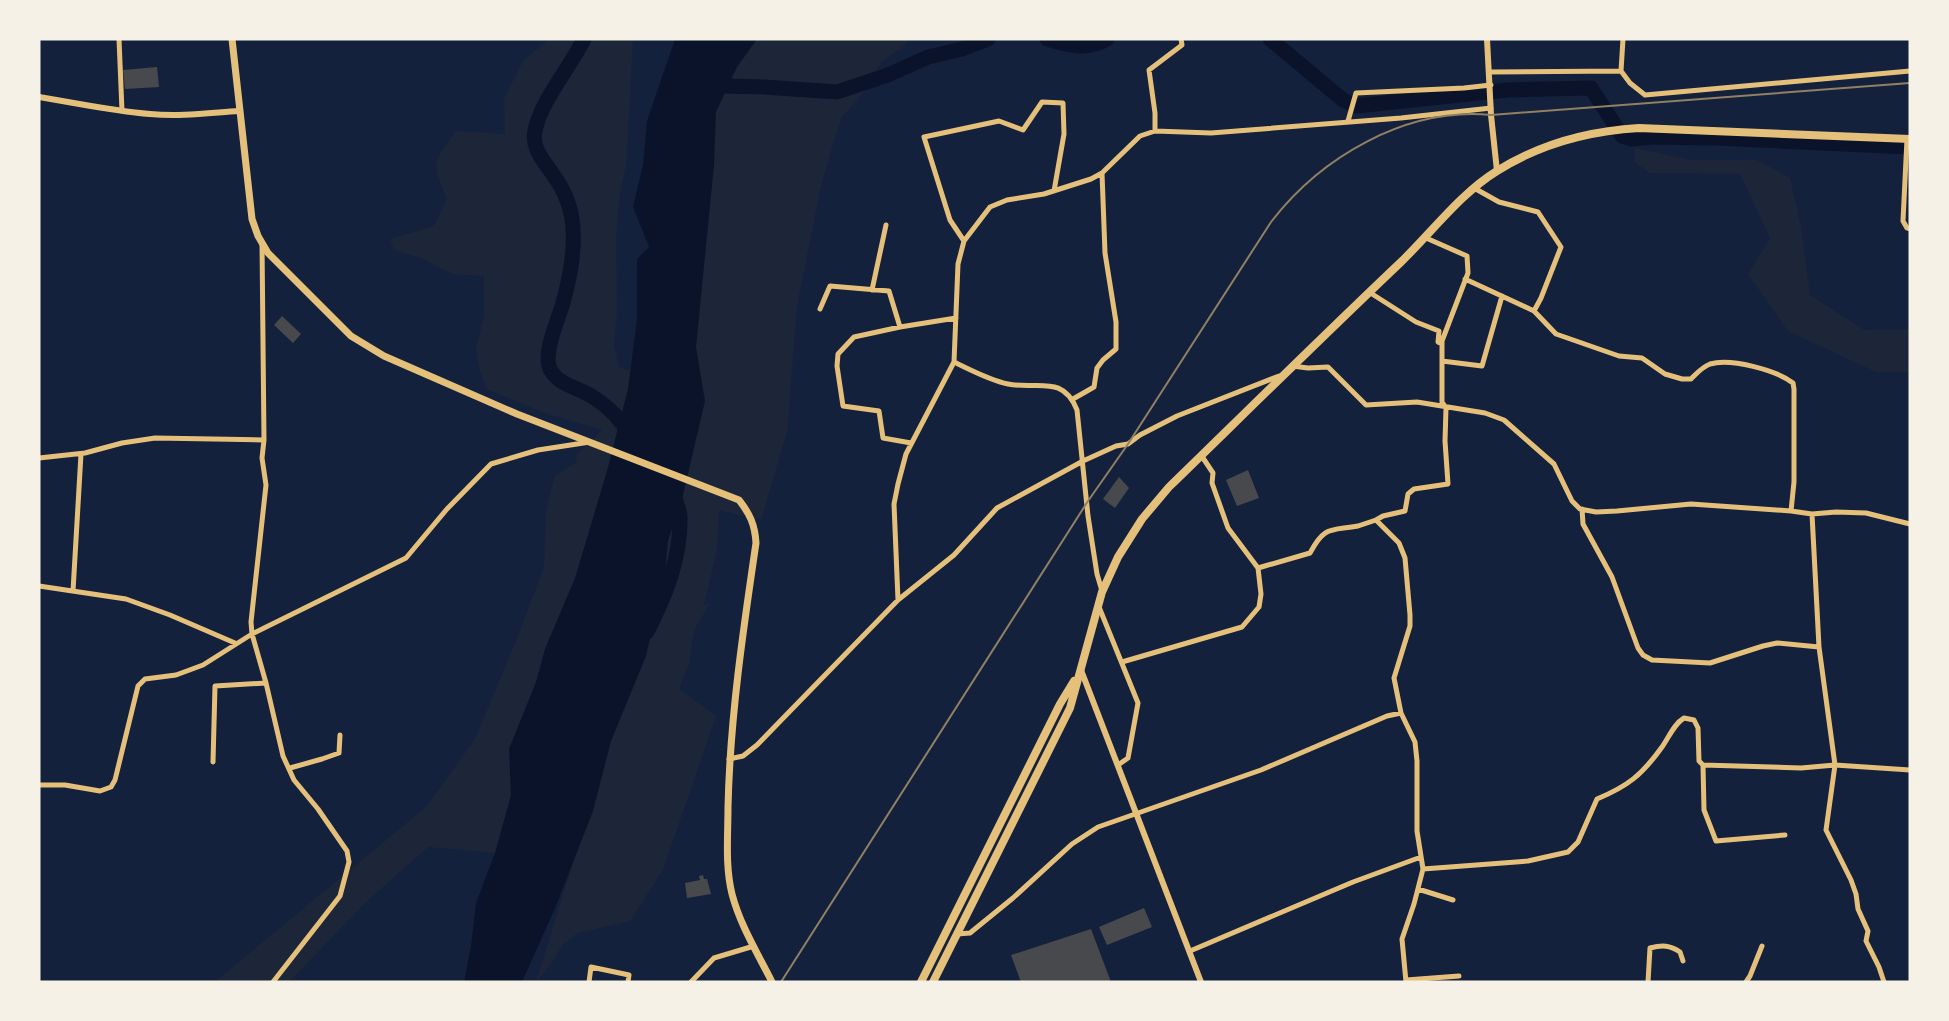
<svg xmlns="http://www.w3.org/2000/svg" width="1949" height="1021" font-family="Cabin,sans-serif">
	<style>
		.green { fill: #1d2539 }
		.water { fill: #0b132b }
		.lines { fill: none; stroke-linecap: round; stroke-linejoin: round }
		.river { stroke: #0b132b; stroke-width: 15 }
		.building { fill: #48494c }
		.minor { stroke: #e5c07b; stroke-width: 5 }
		.tertiary { stroke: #e5c07b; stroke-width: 6 }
		.secondary { stroke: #e5c07b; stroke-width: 7 }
		.trunk { stroke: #e5c07b; stroke-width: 8 }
		.rail { stroke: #918062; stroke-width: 2 }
	</style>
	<rect width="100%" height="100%" fill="#14213d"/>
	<path class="green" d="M549,39H633L626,166L619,198L616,239L617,309L614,346L619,367L627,370L633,367L729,39H910L902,48L882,61L860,97L842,117L833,144L821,186L797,306L787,432L761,520L719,510L717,549L704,605L710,603L696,627L691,645L690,661L679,689L716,716L663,870L630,921L578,933L563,944L552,963L536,982L574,860L428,847L364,904L289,982H215L427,806L475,739L518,636L544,567L546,512L554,477L576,462L577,454L602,430L542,412L486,389L480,371L476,348L484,317V276L452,274L421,258L394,250L390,239L434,226L447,199C431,162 433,163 456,131L505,134L504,99L523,61Z
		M1635,148L1690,160H1757L1790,178L1801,227L1810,295L1864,330L1910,329V372H1876L1788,331L1748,274L1770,238L1740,174L1650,173L1634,162Z"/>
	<path class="water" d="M675,39H757L737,67L716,112L714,165L696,347L705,401L683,495L668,541L665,574L646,656L611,741L593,811L556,906L522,982H464L471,946L476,903L495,853L511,795L509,749L536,682L545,649L575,578L607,471L628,389L637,319V259L649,247L633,207L643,165L647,121Z"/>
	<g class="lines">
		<path class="river" d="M584,39C571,66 540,102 535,131C531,149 545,162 554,176C562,187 568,200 571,213C577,241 571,273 564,299C560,316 544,349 549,366C554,384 580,388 593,397C609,407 621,419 630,436
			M1047,39C1067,45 1088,51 1107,39
			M1270,39L1343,100L1356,106L1507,90L1591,88L1622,136L1632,139L1653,137L1716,138L1910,147
			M709,83L723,86L764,87L837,92L888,75L928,57L962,49L988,39
			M647,632C666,595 681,558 680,516C679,507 674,499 673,489"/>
	</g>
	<path class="building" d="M157,67L159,87L125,89L123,70Z
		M282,316L301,334L293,343L274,325Z
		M1248,470L1259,498L1237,506L1226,480Z
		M1119,477L1129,488L1115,508L1103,499Z
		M703,875L704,879H707L711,894L687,898L685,883L700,880L699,876Z
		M1144,908L1152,927L1107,945L1099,927Z
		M1091,929L1111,982H1021L1011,955Z"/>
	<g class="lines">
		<path class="minor" d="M119,39L122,111
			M1623,39L1621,71L1630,83L1645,95L1910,71
			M1490,72L1621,71
			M1348,121L1356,93L1464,88L1491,85
			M1155,131V113L1149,70L1182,45L1181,39
			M1907,139L1903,221L1907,228L1910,229
			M1474,188L1499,202L1538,212L1561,247L1541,298L1534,311
			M964,241L950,220L924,137L999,121L1023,130L1042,102L1063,103L1064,134L1054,191
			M262,243L264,440L262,458L266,485L251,622L252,634L266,683L283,756L294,780L318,809L347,851L349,862L340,896L273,982
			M1465,279L1534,311L1556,334L1619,356L1642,358L1665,374L1682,379H1691C1696,374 1702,367 1710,364C1731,358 1776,370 1793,383L1794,389V482L1791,511
			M872,290L886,225
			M1369,292L1416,322L1439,331L1438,342L1442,344
			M820,309L830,286L889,291L900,327
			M1442,361L1482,366L1502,296
			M954,362C971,370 989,380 1008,384C1037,390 1063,374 1077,410L1088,516L1097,574L1102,591
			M1292,366L1308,368L1328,367L1366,405L1417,402L1485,413L1504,420L1554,464L1572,501L1580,509L1596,512L1617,511L1691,504L1791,511L1812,514L1836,512L1866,513L1910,524
			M1073,399L1094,387L1097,368L1103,360L1116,349V322L1105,253L1102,173
			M911,443L883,438L879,411L843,406L837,366L838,354L854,337L900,327L956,318
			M39,458L85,453L122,443L155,438L264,440
			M1582,509L1583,524L1612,577L1638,648L1643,655L1652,660L1710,663L1763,646L1777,643L1819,647
			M1812,514L1819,647L1835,765L1826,830L1851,880L1856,894L1858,909L1868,931L1866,941L1879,967L1884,982
			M1258,568L1310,553C1325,525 1331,531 1358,526C1364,524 1370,522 1376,520
			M39,586L126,599L170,615L235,643
			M73,591L81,454
			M898,600L894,504L898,484L906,454L954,362L958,264L964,241L990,207L1007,200L1044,194L1091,179L1102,173L1140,136L1155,131L1211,133L1401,118L1491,108
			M1099,607L1138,703L1128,758L1118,765
			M1122,662L1242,627L1259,607L1261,594L1258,568L1228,528L1212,483L1213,473L1201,455
			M729,759L743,756L757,745L898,600L954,555L997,508L1083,461L1116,446L1128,444L1140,435L1177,416L1279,376
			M213,762L215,686L266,683
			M1703,765L1801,768L1835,765L1910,770
			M290,768L322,759L339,753L340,735
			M39,785H65L100,791L111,787L115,780L138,686L145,679L176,675L203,665L252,634L406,558L447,509L491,464L538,450L590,442
			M1423,869L1528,861L1568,852L1578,842L1597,799C1628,786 1642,775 1662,747C1669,737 1674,724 1684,718L1694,720L1698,728L1699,761L1703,765L1704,810L1716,841L1785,835
			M1418,889L1453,900
			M957,934L970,933L1013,898L1072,844L1098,827L1261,770L1387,716L1401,713
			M1190,951L1353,882L1421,857
			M1406,980L1459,976
			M589,982L591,967L629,975L628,982
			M691,982L714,958L754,946
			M1406,982L1402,939L1414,904L1423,869L1417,831V761L1415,742L1401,713L1394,678L1410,626V615L1405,558L1399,543L1376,520L1383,516L1405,511L1408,494L1414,489L1448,484L1445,441L1446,408L1442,402V341L1468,273L1467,256L1426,238
			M1648,982L1650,948C1662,945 1670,945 1680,952L1683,961
			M1746,982L1750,976L1762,946"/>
		<path class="tertiary" d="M1487,39L1491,115L1497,171
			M39,97C76,103 113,111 150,114C180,117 209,113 239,111
			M1081,670L1201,982"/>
		<path class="secondary" d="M232,39L252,219L258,236L268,253L351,336L384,356L517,414L739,500C750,514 755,525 756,543C743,631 730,719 728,807C728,836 725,866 732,894C740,925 758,954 772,982"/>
		<path class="trunk" d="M921,982L1060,704L1074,681
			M933,982L1070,708L1102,592L1118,557L1142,519L1169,487C1246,412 1323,336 1401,262C1432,232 1461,193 1497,171C1540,144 1589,131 1639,128L1910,139"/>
		<path class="rail" d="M781,982L1088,501L1128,444L1271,222C1321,157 1406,107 1491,115L1910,83"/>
	</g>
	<rect width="1949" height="1021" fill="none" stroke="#f6f1e7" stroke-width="81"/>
</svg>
